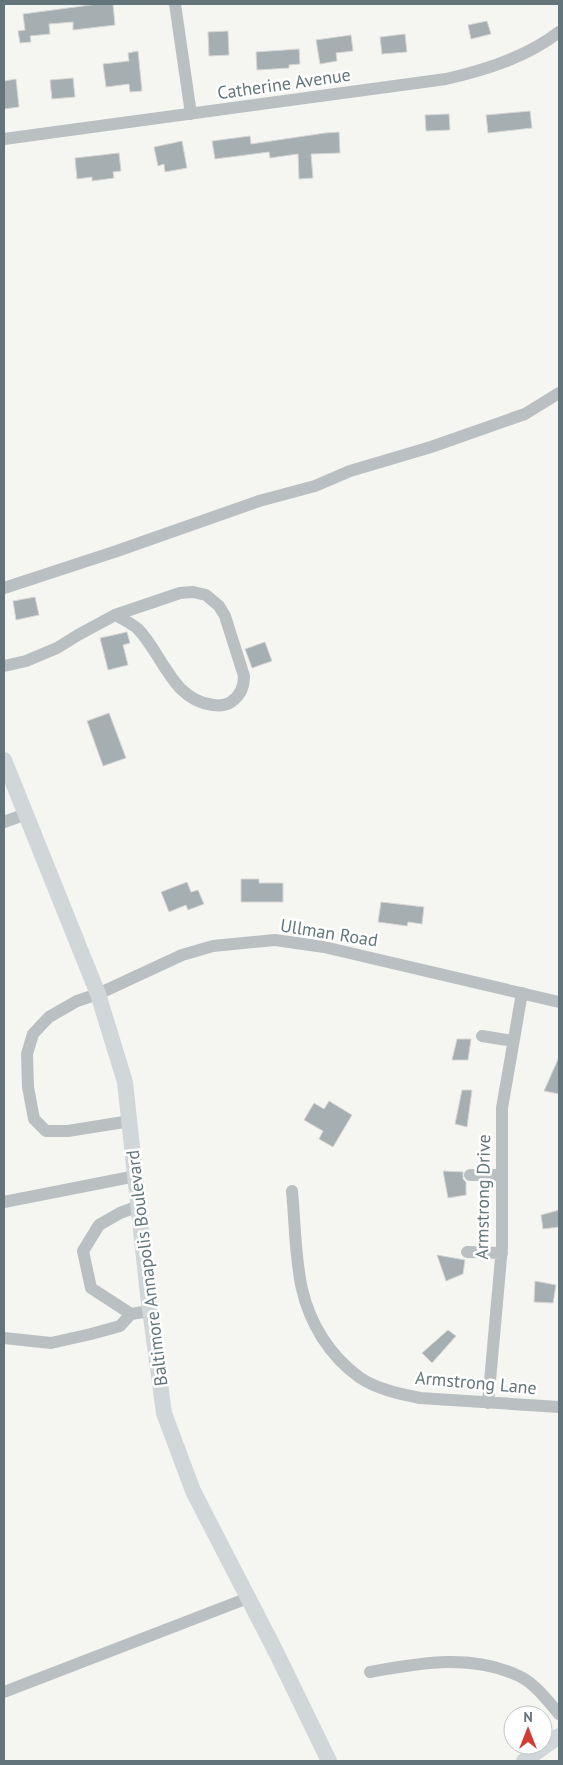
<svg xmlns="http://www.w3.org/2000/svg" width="563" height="1765" font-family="'PT Sans',sans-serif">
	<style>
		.building { fill: #a5aeb1; stroke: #d7d6d5 }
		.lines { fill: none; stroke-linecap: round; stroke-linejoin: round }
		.minor { stroke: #bac0c2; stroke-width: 12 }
		.major { stroke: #d1d6d8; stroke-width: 16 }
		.labels { text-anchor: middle; stroke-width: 5; stroke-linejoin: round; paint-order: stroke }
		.street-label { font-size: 18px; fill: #63757b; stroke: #fff }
	</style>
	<rect width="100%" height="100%" fill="#f5f5f2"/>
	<path class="building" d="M98,4H113L115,25L73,30V22L49,24L50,34L30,36L31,42L20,43L18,31L25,30L23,14Z
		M487,21L491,34L471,39L468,25Z
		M228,31L229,55L209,56L208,32Z
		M405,34L407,52L382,54L380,37Z
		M351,35L353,51L336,53L337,61L320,64L316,40Z
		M299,49L300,64L289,65V68L257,70L256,52Z
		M138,51L142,91L130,92L129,84L106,87L103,64L129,61L128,53Z
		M73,78L75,97L52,99L50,80Z
		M16,79L19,107L4,109V81Z
		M530,111L532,128L488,133L486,115Z
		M449,114L450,130L426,131L425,115Z
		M339,132L340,153L311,154L313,178L299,179L298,154L270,158L269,152L215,159L212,141L250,136L251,144L325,133Z
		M182,141L187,168L165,172L164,164L158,166L154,147Z
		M119,153L121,171L113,172L114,178L92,181V177L77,179L75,158Z
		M35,597L39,615L16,620L13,601Z
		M127,632L130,643L123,645L128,665L108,670L100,638Z
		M265,642L272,661L252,668L245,649Z
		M109,713L126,758L103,766L87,721Z
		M241,879H259V883H283V902H241Z
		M187,882L191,892L198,890L204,904L188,910L186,905L169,912L161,892Z
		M381,902L424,907L422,924L408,922L407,926L378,922Z
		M457,1039H471L468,1060H452Z
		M559,1057V1094L544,1091Z
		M462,1090H472L467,1127L455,1124Z
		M329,1101L352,1115L333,1147L319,1139L323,1131L304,1120L314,1103L324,1109Z
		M443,1171L463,1172V1179L466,1182V1195L448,1198Z
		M559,1210V1227L543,1229L541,1215Z
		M437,1255L465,1260L463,1274L446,1281Z
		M535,1281L556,1285L553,1303L534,1302Z
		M448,1330L456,1336L432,1363L422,1353Z"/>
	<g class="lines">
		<path class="minor" d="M175,4L191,114
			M4,139L446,79C486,70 527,57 559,32
			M4,588L117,551L259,501L315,486L350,471L431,447L525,414L559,393
			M4,666L26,661L57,648L78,635L115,615L180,593L193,592L206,595L219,606L225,616L244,676C244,686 240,696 231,702C225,706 220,706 213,705C172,700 163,655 138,629C131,623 123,619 115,615
			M4,822L26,814
			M482,1036L513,1041
			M130,1121L68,1131H46L34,1119L28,1087L27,1054L33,1034L49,1017L77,1001L98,994L182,955L213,946L275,940L324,947L559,1002
			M470,1175H502
			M292,1191C295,1222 295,1259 302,1289C310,1324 330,1356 359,1377C376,1389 400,1394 420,1398L559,1407
			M4,1202L136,1176
			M139,1206L120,1213L99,1225L83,1251L91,1288L131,1314L150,1311
			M467,1252L502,1253
			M4,1338L51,1343L91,1334L120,1326L131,1314
			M488,1403L502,1247V1108L522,993
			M370,1672C420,1663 473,1653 521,1677C536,1685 548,1701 559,1714
			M4,1692L248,1598"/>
		<path class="major" d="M4,760L98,994L125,1082L148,1295L164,1413L193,1491L276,1652L329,1761
			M524,1761L559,1736"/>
	</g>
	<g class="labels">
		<g class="street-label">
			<text transform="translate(284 84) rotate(-8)" y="6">Catherine Avenue</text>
			<text transform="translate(329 933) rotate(9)" y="6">Ullman Road</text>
			<text transform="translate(483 1197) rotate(-89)" y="6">Armstrong Drive</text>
			<text transform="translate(147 1268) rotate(-97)" y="6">Baltimore Annapolis Boulevard</text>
			<text transform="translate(476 1383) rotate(5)" y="6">Armstrong Lane</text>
		</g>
	</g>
	<rect width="563" height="1765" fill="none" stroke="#63757b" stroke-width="10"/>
	<g transform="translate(528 1730)"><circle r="24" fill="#ffffff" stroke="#c1c8ca"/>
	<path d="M0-4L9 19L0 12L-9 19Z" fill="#d33b35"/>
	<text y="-8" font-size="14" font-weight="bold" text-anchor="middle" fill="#63757b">N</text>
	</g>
</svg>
